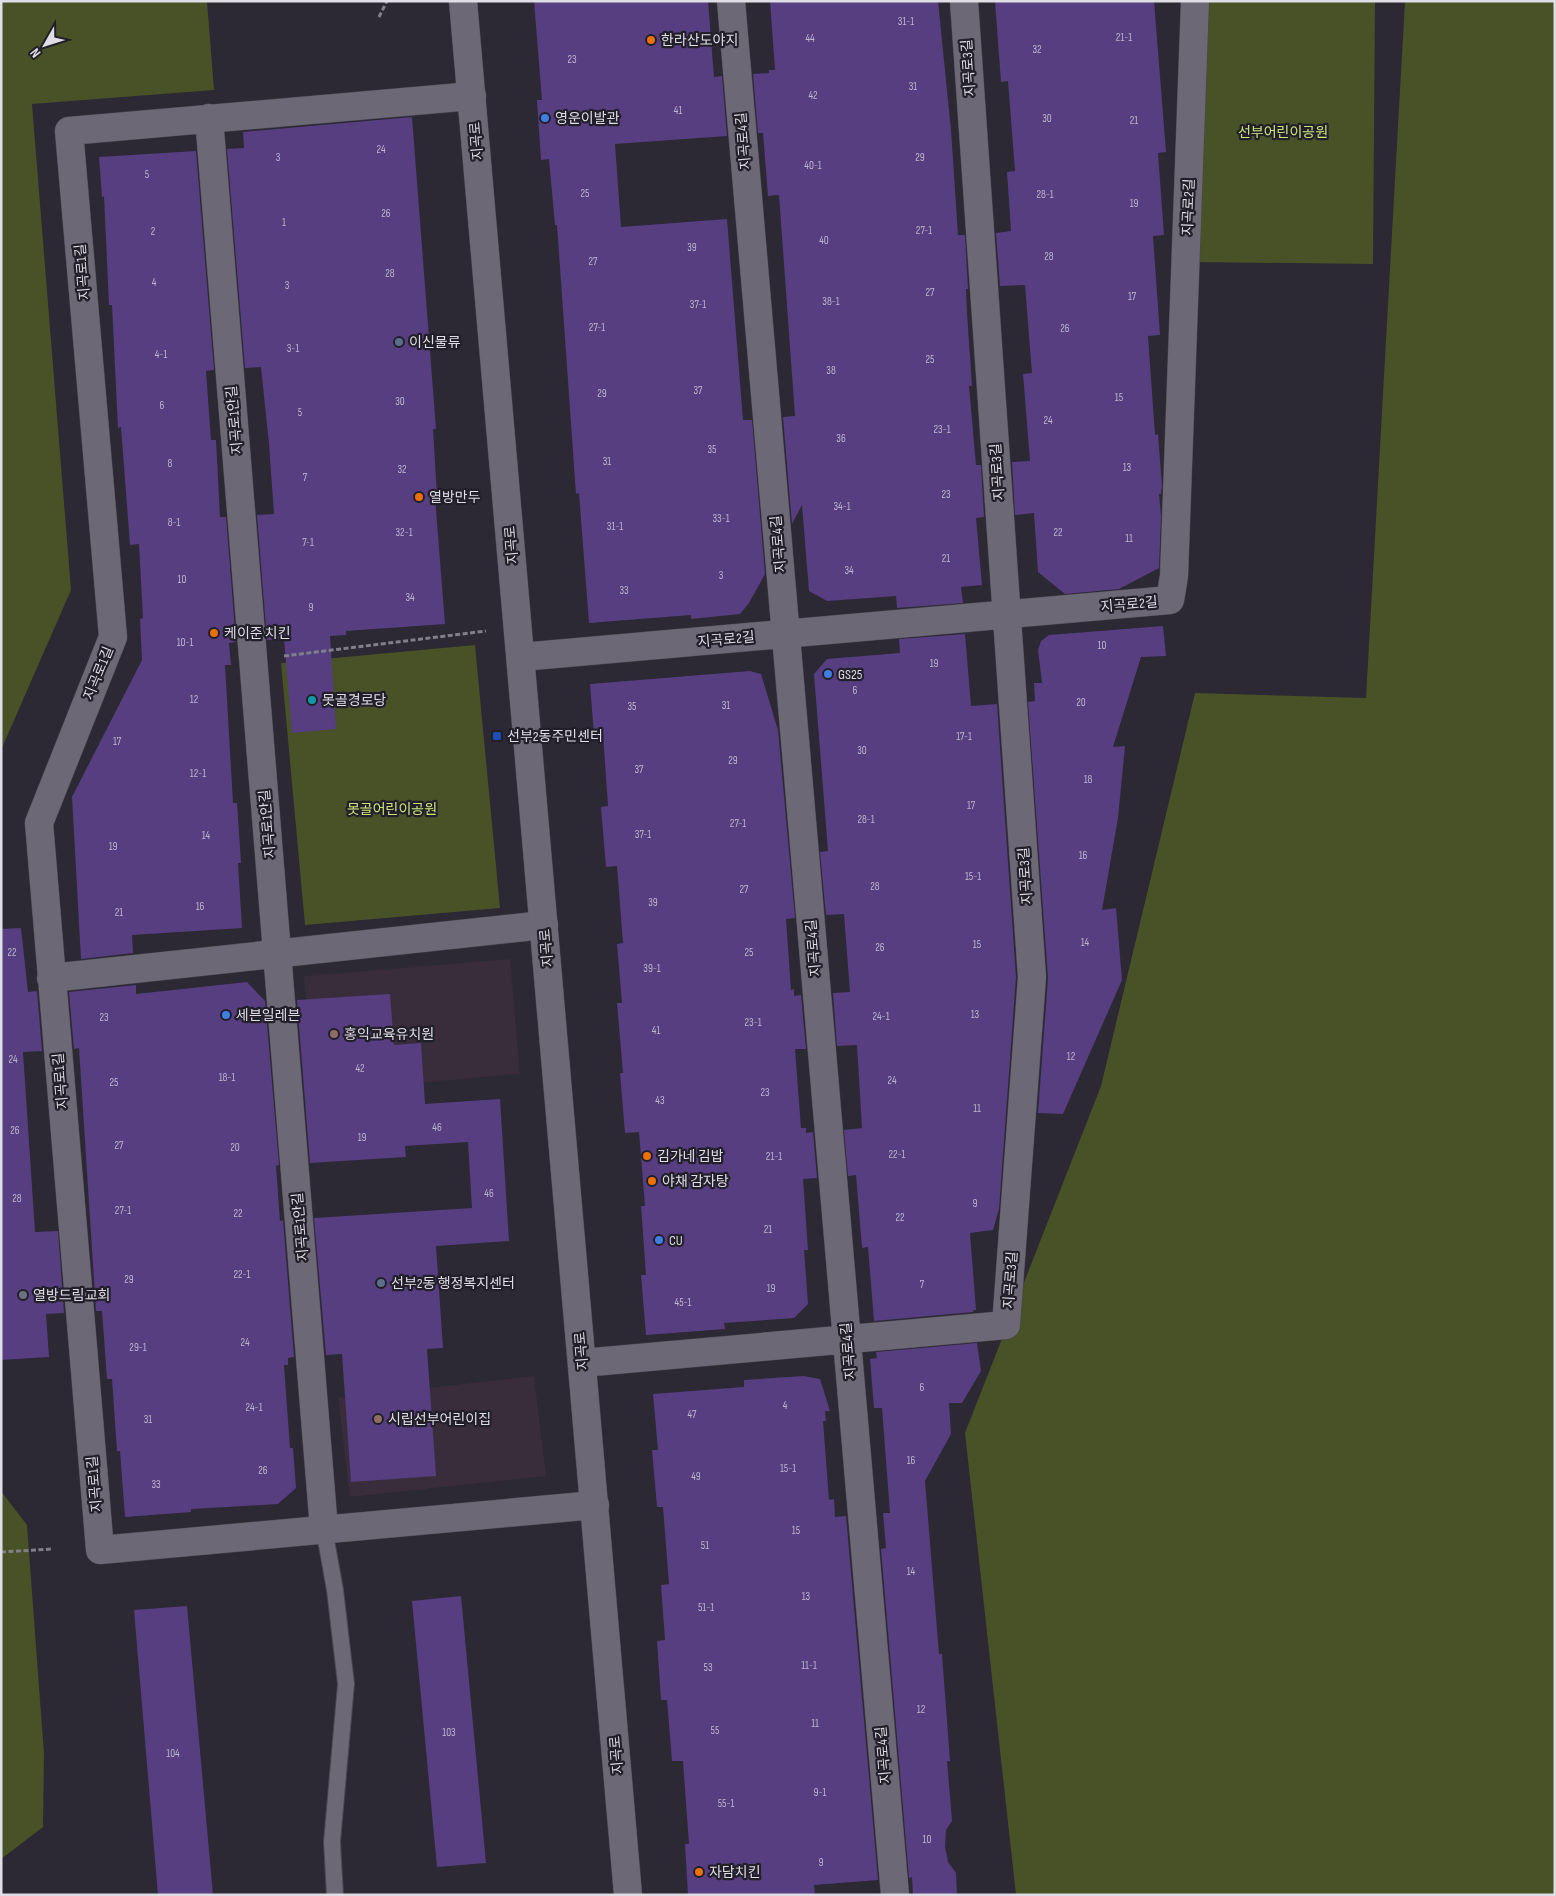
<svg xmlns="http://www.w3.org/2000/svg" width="1556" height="1896" font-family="'Sofia Sans Condensed','Noto Sans KR',sans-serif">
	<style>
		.education { fill: #392d3c }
		.green { fill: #485226 }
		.building { fill: #563e81 }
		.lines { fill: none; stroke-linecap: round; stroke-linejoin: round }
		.service-casing { stroke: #494650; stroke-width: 18 }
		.minor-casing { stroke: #494650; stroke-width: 29 }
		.tertiary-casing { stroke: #494650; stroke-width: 29 }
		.path { stroke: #827f89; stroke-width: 3; stroke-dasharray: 5 2.5; stroke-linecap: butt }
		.service { stroke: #6c6875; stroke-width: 16 }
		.minor { stroke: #6c6875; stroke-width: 28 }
		.tertiary { stroke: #6c6875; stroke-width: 28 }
		.food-dot { fill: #e8710a; stroke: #221f2a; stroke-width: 2 }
		.shop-dot { fill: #3f7fe0; stroke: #221f2a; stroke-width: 2 }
		.service-dot { fill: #5c6f8a; stroke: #221f2a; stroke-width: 2 }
		.culture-dot { fill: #0f9aa8; stroke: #221f2a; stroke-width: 2 }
		.transit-dot { fill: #1a4fb4; stroke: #221f2a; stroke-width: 2 }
		.education-dot { fill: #8d6e63; stroke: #221f2a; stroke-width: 2 }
		.worship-dot { fill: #6b7280; stroke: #221f2a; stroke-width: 2 }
		.labels { text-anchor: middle; stroke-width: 4.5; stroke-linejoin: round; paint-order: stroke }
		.number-label { font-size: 11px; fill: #bdb5cc }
		.poi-label { font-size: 14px; fill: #dfdde5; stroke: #221f2a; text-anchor: start }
		.street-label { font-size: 14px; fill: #dfdde5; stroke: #221f2a }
		.park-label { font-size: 14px; fill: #cce577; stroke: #221f2a }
	</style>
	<rect width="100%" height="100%" fill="#2c2834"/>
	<path class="education" d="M510,959L520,1074L314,1092L304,976Z
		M534,1376L546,1476L350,1497L338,1398Z"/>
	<path class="green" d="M1,1H207L214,90L32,104L71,590L1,750Z
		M1193,1H1375L1373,264L1192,262Z
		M1405,1H1555V1895H1016L965,1433L1101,1086L1195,693L1366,698Z
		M475,645L500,908L305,925L281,663Z
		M1,1491L27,1525L44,1754L43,1827L1,1859Z"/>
	<path class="building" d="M534,1H708L714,77L722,76L727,136L615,144L621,227L727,219L743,420H752L765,574L749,603L740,614L691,619V615L589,623L579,493L576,494L557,225H555L549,159L541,160L537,100H542Z
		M770,1H938L951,130L958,235H965L968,289H966L967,313L972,386H969L976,465H981L984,517L976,518L982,585L961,587L963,603L897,608L896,596L827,601L809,591L802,505L792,524L783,417L795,416L779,195L768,196L763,133H758L753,74L769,73V70H775Z
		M995,1H1154L1166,152L1158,153L1164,235L1153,236L1160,335L1148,336L1155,435L1158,434L1162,486L1161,494H1159L1161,516L1159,568L1119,589L1065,594L1038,572L1034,513L1015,515L1012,462L1030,461L1023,374L1032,373L1025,285L1000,286L996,233L1011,231L1007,172L1015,171L1008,81L1001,82Z
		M412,117L436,429H433L437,496L435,497L445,624L346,631V635L330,636L336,729L292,733L284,639L267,640L257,515L274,514L269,444L261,367L245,368L227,149L244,148L243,132Z
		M196,151L214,370L206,371L211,440H216L220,517H226L236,642L229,643L231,665H225L233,803H237L241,863H238L242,928L132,935L133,953L81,959L72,797L142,660L140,619L143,618L139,544L130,545L121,427L118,428L112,305H109L104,196L102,197L99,157Z
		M1163,626L1166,656L1141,657L1113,747L1125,746L1118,818L1102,910L1116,908L1122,980L1063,1114L1038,1113L1048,978L1028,702L1035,701L1034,683H1042L1038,650L1041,641L1049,635Z
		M965,634L971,706L997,704L1016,977L999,1209L993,1230L970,1233L976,1310H973V1312L874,1321L868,1247L862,1248L856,1175L848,1176L844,1130L862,1128L857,1045L837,1046L833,993L850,992L844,914L826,915L820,852L828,851L814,674L827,659L900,653L899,639Z
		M750,671L761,674L778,730L795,918L786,919L791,990L794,989V996L801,995L806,1049H795L801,1128H806V1133L813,1132L817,1178L803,1179L808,1250H804L808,1304L794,1318L724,1323L725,1329L646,1335L641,1275H646L641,1206H645L639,1132L625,1133L620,1073H623L617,1003H622L617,944L623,943L617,866L606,867L601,807L608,806L603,734L594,735L590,684Z
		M21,928L28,992L37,991L42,1051L23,1052L35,1232L58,1231L64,1313L46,1314L49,1357L1,1360V929Z
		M247,982L265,1001L279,1165L276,1166L280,1221L283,1220L294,1357L288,1358V1365H284L290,1448H293L296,1488L278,1504L191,1509V1512L125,1517L120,1451H117L112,1379H107L102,1311H96L79,1048L74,1049L69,992L136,985V994Z
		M390,994L394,1045L421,1043L425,1104L500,1099L509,1241L436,1246L443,1348L427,1349L436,1476L351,1482L342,1354L326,1355L314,1218L472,1208L468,1142L405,1146L406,1157L310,1163L297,1000Z
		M977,1343L981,1371L962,1403H949L951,1434L925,1481L939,1654H942L950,1761H947L952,1821L946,1830L945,1847L948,1862L956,1873L957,1895H913L912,1877L909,1878L881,1549L886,1548L883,1513H890L882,1408H874L870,1359L877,1358L876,1352Z
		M804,1376L820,1379L830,1411H825L826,1421H823L829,1500L834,1499L835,1517L846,1516L878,1880L814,1885L815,1895H688L685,1844H689L683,1761H672L667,1700H661L657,1641L665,1640L661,1585L669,1584L663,1507H657L652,1450H658L653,1394L744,1387V1380Z
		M461,1596L486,1863L437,1867L412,1601Z
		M187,1606L213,1895H158L134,1610Z"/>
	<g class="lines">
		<g class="service-casing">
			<path id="service" d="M324,1529L335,1590L346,1684L332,1842L335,1895"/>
		</g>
		<g class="minor-casing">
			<path id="minor" d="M731,1L895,1895
				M472,96L69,131L113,637L39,823L100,1550L595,1505
				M209,118L324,1529
				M521,657L1170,600L1174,576L1195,1
				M51,978L544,925
				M582,1363L1006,1325L1032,977L964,1"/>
		</g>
		<g class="tertiary-casing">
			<path id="tertiary" d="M463,1L628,1895"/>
		</g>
		<path class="path" d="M379,17L387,1
			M284,656L486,631
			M1,1552L53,1549"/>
		<use href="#service" class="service"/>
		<use href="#minor" class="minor"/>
		<use href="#tertiary" class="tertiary"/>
	</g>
	<g class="food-dot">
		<circle cx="651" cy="40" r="5"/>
		<circle cx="419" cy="497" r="5"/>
		<circle cx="214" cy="633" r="5"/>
		<circle cx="647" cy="1156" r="5"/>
		<circle cx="652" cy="1181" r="5"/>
		<circle cx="699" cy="1872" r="5"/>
	</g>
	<g class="shop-dot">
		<circle cx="545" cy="118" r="5"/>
		<circle cx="828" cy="674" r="5"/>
		<circle cx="226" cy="1015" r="5"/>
		<circle cx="659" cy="1240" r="5"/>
	</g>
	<g class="service-dot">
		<circle cx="399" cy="342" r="5"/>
		<circle cx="381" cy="1283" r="5"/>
	</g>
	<circle class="culture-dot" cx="312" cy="700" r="5"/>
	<rect class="transit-dot" x="492" y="731" width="10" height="10" rx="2.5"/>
	<g class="education-dot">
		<circle cx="334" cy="1034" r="5"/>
		<circle cx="378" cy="1419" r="5"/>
	</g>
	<circle class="worship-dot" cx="23" cy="1295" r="5"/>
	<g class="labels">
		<g class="number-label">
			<text x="906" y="25">31-1</text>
			<text x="1124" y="41">21-1</text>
			<text x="810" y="42">44</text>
			<text x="1037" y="53">32</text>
			<text x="572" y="63">23</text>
			<text x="913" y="90">31</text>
			<text x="813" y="99">42</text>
			<text x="678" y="114">41</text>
			<text x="1047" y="122">30</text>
			<text x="1134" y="124">21</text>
			<text x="381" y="153">24</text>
			<text x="278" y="161">3</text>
			<text x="920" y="161">29</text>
			<text x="813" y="169">40-1</text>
			<text x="147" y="178">5</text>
			<text x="585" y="197">25</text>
			<text x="1045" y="198">28-1</text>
			<text x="1134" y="207">19</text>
			<text x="386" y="217">26</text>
			<text x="284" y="226">1</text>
			<text x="924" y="234">27-1</text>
			<text x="153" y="235">2</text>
			<text x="824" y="244">40</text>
			<text x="692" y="251">39</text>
			<text x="1049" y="260">28</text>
			<text x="593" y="265">27</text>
			<text x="390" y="277">28</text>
			<text x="154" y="286">4</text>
			<text x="287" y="289">3</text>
			<text x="930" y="296">27</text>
			<text x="1132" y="300">17</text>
			<text x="831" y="305">38-1</text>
			<text x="698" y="308">37-1</text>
			<text x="597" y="331">27-1</text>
			<text x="1065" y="332">26</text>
			<text x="293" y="352">3-1</text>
			<text x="161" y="358">4-1</text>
			<text x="930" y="363">25</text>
			<text x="831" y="374">38</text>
			<text x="698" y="394">37</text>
			<text x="602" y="397">29</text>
			<text x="1119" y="401">15</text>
			<text x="400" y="405">30</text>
			<text x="162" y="409">6</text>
			<text x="300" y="416">5</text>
			<text x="1048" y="424">24</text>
			<text x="942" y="433">23-1</text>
			<text x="841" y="442">36</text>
			<text x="712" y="453">35</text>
			<text x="607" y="465">31</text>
			<text x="170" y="467">8</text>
			<text x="1127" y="471">13</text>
			<text x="402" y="473">32</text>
			<text x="305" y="481">7</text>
			<text x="946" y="498">23</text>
			<text x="842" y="510">34-1</text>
			<text x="721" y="522">33-1</text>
			<text x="174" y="526">8-1</text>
			<text x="615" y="530">31-1</text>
			<text x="404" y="536">32-1</text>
			<text x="1058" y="536">22</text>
			<text x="1129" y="542">11</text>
			<text x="308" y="546">7-1</text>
			<text x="946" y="562">21</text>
			<text x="849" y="574">34</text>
			<text x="721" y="579">3</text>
			<text x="182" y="583">10</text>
			<text x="624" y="594">33</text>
			<text x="410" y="601">34</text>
			<text x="311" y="611">9</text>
			<text x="185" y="646">10-1</text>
			<text x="1102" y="649">10</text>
			<text x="934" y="667">19</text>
			<text x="855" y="694">6</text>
			<text x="194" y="703">12</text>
			<text x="1081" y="706">20</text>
			<text x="726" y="709">31</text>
			<text x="632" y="710">35</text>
			<text x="964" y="740">17-1</text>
			<text x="117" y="745">17</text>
			<text x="862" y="754">30</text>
			<text x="733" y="764">29</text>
			<text x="639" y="773">37</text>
			<text x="198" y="777">12-1</text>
			<text x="1088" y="783">18</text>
			<text x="971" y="809">17</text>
			<text x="866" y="823">28-1</text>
			<text x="738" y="827">27-1</text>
			<text x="643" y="838">37-1</text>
			<text x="206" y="839">14</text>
			<text x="113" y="850">19</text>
			<text x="1083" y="859">16</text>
			<text x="973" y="880">15-1</text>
			<text x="875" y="890">28</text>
			<text x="744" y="893">27</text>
			<text x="653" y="906">39</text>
			<text x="200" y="910">16</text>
			<text x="119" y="916">21</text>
			<text x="1085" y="946">14</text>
			<text x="977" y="948">15</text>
			<text x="880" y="951">26</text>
			<text x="12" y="956">22</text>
			<text x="749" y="956">25</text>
			<text x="652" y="972">39-1</text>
			<text x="975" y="1018">13</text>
			<text x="881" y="1020">24-1</text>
			<text x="104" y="1021">23</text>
			<text x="753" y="1026">23-1</text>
			<text x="656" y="1034">41</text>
			<text x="1071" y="1060">12</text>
			<text x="13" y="1063">24</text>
			<text x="360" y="1072">42</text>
			<text x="227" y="1081">18-1</text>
			<text x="892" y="1084">24</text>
			<text x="114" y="1086">25</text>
			<text x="765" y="1096">23</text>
			<text x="660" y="1104">43</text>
			<text x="977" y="1112">11</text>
			<text x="437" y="1131">46</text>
			<text x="15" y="1134">26</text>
			<text x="362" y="1141">19</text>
			<text x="119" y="1149">27</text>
			<text x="235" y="1151">20</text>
			<text x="897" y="1158">22-1</text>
			<text x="774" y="1160">21-1</text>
			<text x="489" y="1197">46</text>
			<text x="17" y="1202">28</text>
			<text x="975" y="1207">9</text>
			<text x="123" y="1214">27-1</text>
			<text x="238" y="1217">22</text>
			<text x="900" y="1221">22</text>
			<text x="768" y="1233">21</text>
			<text x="242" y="1278">22-1</text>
			<text x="129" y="1283">29</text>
			<text x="922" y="1288">7</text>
			<text x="771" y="1292">19</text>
			<text x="683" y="1306">45-1</text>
			<text x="245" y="1346">24</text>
			<text x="138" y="1351">29-1</text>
			<text x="922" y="1391">6</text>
			<text x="785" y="1409">4</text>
			<text x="254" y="1411">24-1</text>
			<text x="692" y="1418">47</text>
			<text x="148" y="1423">31</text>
			<text x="911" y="1464">16</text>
			<text x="788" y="1472">15-1</text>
			<text x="263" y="1474">26</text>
			<text x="696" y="1480">49</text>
			<text x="156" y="1488">33</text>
			<text x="796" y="1534">15</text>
			<text x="705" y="1549">51</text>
			<text x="911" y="1575">14</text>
			<text x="806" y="1600">13</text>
			<text x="706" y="1611">51-1</text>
			<text x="809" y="1669">11-1</text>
			<text x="708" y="1671">53</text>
			<text x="921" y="1713">12</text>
			<text x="815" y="1727">11</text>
			<text x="715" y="1734">55</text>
			<text x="449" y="1736">103</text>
			<text x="173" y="1757">104</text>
			<text x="820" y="1796">9-1</text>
			<text x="726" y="1807">55-1</text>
			<text x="927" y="1843">10</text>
			<text x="821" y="1866">9</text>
		</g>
		<g class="poi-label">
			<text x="661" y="45">한라산도야지</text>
			<text x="555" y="123">영운이발관</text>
			<text x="409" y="347">이신물류</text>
			<text x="429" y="502">열방만두</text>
			<text x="224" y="638">케이준 치킨</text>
			<text x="838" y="679">GS25</text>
			<text x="322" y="705">못골경로당</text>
			<text x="507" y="741">선부2동주민센터</text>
			<text x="236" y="1020">세븐일레븐</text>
			<text x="344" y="1039">홍익교육유치원</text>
			<text x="657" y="1161">김가네 김밥</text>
			<text x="662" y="1186">야채 감자탕</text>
			<text x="669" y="1245">CU</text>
			<text x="391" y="1288">선부2동 행정복지센터</text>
			<text x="33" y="1300">열방드림교회</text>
			<text x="388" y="1424">시립선부어린이집</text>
			<text x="709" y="1877">자담치킨</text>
		</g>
		<g class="street-label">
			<text transform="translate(968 68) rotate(-94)" y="5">지곡로3길</text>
			<text transform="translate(476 141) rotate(-95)" y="5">지곡로</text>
			<text transform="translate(743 141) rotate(-95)" y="5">지곡로4길</text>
			<text transform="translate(1188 207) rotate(-88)" y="5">지곡로2길</text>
			<text transform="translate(82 272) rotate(-95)" y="5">지곡로1길</text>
			<text transform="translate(234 420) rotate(-95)" y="5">지곡로1안길</text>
			<text transform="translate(997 472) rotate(-94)" y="5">지곡로3길</text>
			<text transform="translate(778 544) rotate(-95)" y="5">지곡로4길</text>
			<text transform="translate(511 545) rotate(-95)" y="5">지곡로</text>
			<text transform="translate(1129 604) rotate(-5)" y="5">지곡로2길</text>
			<text transform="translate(726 639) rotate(-5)" y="5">지곡로2길</text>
			<text transform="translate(98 673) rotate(-68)" y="5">지곡로1길</text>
			<text transform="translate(267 824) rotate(-95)" y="5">지곡로1안길</text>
			<text transform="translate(1025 876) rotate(-94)" y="5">지곡로3길</text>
			<text transform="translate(546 948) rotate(-95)" y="5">지곡로</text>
			<text transform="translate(813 948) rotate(-95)" y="5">지곡로4길</text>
			<text transform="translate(60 1081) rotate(-95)" y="5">지곡로1길</text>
			<text transform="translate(300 1227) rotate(-95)" y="5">지곡로1안길</text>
			<text transform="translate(1010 1280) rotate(-86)" y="5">지곡로3길</text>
			<text transform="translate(581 1351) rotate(-95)" y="5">지곡로</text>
			<text transform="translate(848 1351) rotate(-95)" y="5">지곡로4길</text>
			<text transform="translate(94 1484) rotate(-95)" y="5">지곡로1길</text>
			<text transform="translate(616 1755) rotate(-95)" y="5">지곡로</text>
			<text transform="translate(883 1755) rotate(-95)" y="5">지곡로4길</text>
		</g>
		<g class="park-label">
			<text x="1283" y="137">선부어린이공원</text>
			<text x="392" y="814">못골어린이공원</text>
		</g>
	</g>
	<rect width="1556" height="1896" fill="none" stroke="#dfdde5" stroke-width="5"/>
	<g transform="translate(45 45) rotate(231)" stroke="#221f2a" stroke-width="4" paint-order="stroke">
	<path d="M0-4L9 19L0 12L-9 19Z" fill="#dfdde5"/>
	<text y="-8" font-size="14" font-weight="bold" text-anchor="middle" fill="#dfdde5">N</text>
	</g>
</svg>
